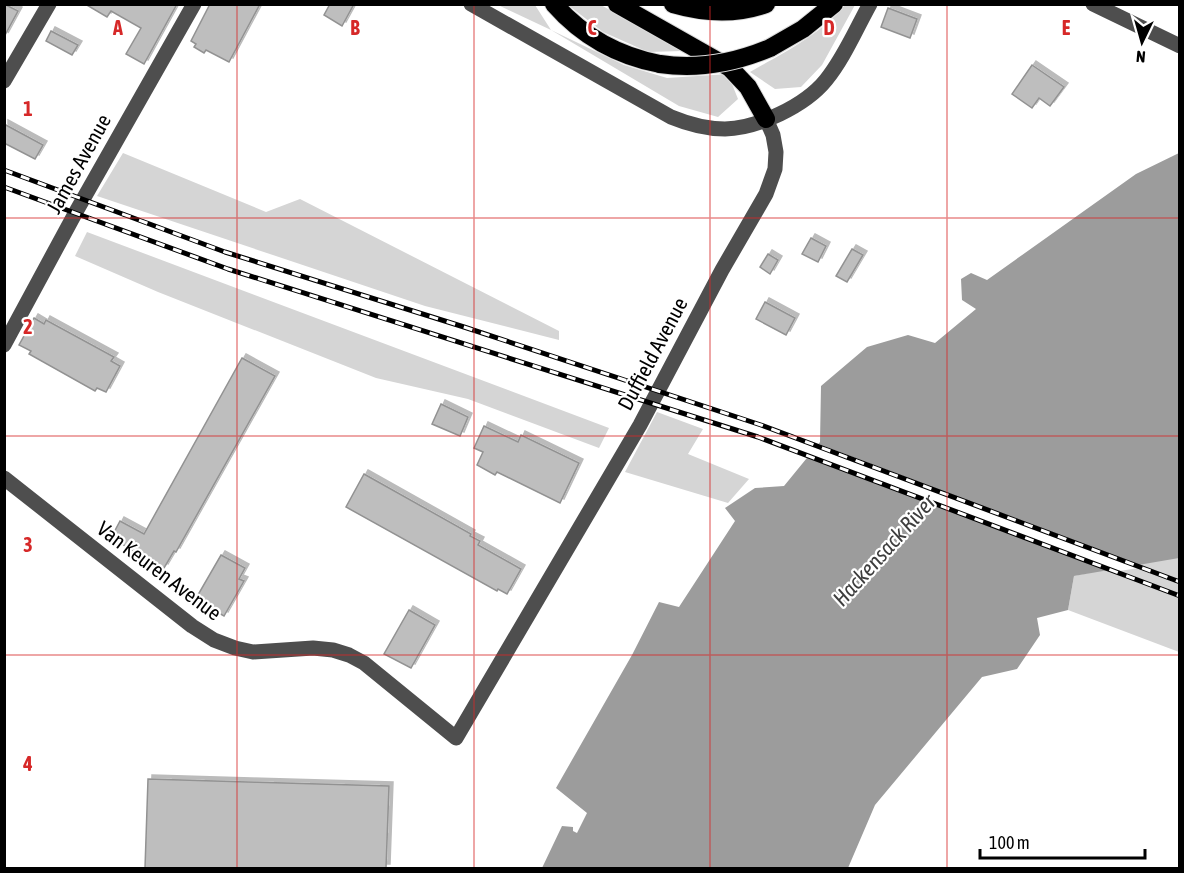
<svg xmlns="http://www.w3.org/2000/svg" width="1184" height="873" font-family="'Asap Condensed',sans-serif">
	<style>
		.green { fill: #d5d5d5 }
		.water { fill: #9c9c9c }
		.pier { fill: #fff }
		.building { fill: #bebebe; stroke: #929292; stroke-width: 1.5; filter: url(#shadow) }
		.lines { fill: none; stroke-linecap: round; stroke-linejoin: round }
		.highway-casing { stroke: #dbdbdb; stroke-width: 20 }
		.minor { stroke: #4e4e4e; stroke-width: 15 }
		.highway { stroke: #000; stroke-width: 18 }
		.rail-casing { stroke: #000; stroke-width: 5 }
		.rail { stroke: #fff; stroke-width: 3; stroke-dasharray: 9; stroke-linecap: butt }
		.highway-bridge-casing { stroke: #dbdbdb; stroke-width: 20; stroke-linecap: butt }
		.highway-bridge { stroke: #000; stroke-width: 18 }
		.grid { fill: none; stroke: #d62828; stroke-width: 1.5; stroke-opacity: 0.55 }
		.labels { text-anchor: middle; stroke-width: 4.5; stroke-linejoin: round; paint-order: stroke }
		.street-label { font-size: 21px; fill: #000; stroke: #fff }
		.water-label { font-size: 22px; font-style: italic; fill: #3d3d3d; stroke: #fff }
		.grid-label { font-size: 20px; text-anchor: middle; font-weight: bold; fill: #d62828; stroke: #fff; stroke-width: 4.5; stroke-linejoin: round; paint-order: stroke }
	</style>
	<defs>
		<filter id="shadow"><feDropShadow dx="4" dy="-4" stdDeviation="0" flood-color="#0004"/></filter>
	</defs>
	<rect width="100%" height="100%" fill="#fff"/>
	<path class="green" d="M498,5H535L551,30L624,65L667,78L728,74L738,99L718,117L679,106L551,30Z
		M568,5H601L682,51L648,52L603,32Z
		M845,5H855L822,65L801,87L775,89L750,72C783,53 820,35 845,5Z
		M123,153L266,212L300,199L559,331V340L425,306L97,196Z
		M87,232L609,428L599,448L468,399L376,378L158,292L75,256Z
		M657,412L703,429L688,454L749,479L728,503L625,472Z
		M1179,554V652L1068,610L1074,576Z"/>
	<path class="water" d="M1179,153V558L1074,576L1068,610L1037,618L1040,635L1017,669L982,677L875,805L848,868H542L562,826L573,827V831L577,833L587,813L556,788L632,655L659,602L679,607L735,521L725,508L755,488L784,486L820,442L821,386L867,347L908,335L935,343L976,309L962,300L961,279L971,273L987,280L1136,174Z"/>
	<path class="pier" d="M816,443L964,499L1145,567L1113,572L805,456Z"/>
	<path class="building" d="M4,4L18,11L4,37Z
		M85,4H177L144,64L126,54L141,28L111,11L107,17Z
		M210,4H260L229,62L206,50L204,53L194,47L196,44L191,41Z
		M330,4H354L342,26L324,15Z
		M888,8L917,19L910,38L881,27Z
		M51,31L78,45L72,55L46,41Z
		M1032,65L1064,87L1050,106L1039,98L1032,108L1012,94Z
		M4,124L43,145L35,159L4,143Z
		M811,238L826,246L818,262L802,254Z
		M852,249L863,255L847,282L836,276Z
		M768,254L778,260L770,274L760,267Z
		M765,302L795,318L786,335L756,319Z
		M34,318L44,324L46,320L114,357L111,361L120,366L106,392L97,388L95,391L29,354L31,351L19,345Z
		M242,358L275,376L176,552L174,551L164,568L111,538L120,521L144,534Z
		M441,404L468,417L460,436L432,424Z
		M484,426L518,442L521,435L579,463L560,503L497,472L495,475L477,465L483,452L474,448Z
		M364,474L471,534L470,536L480,541L478,545L521,569L507,594L498,589L497,591L346,507Z
		M221,555L245,568L239,579L244,581L224,616L195,600Z
		M409,610L435,625L411,668L384,654Z
		M148,779L389,786L386,868H145Z"/>
	<g class="lines">
		<g class="highway-casing">
			<path id="highway" d="M554,4C583,37 618,56 660,64
				M617,4L730,68L748,87L766,119
				M673,4C704,13 735,15 766,4
				M770,48L803,29L834,4"/>
		</g>
		<path class="minor" d="M471,4L671,117C688,124 706,129 725,129C758,128 805,106 826,80C844,58 856,29 870,4
			M1093,4L1180,46
			M4,81L49,4
			M4,345L77,210L194,4
			M4,478L192,626L214,640L235,648L253,652L313,648L333,650L349,655L364,663L456,738L640,425L722,270L766,194L775,169L776,152L773,135L766,119"/>
		<use href="#highway" class="highway"/>
		<g class="rail-casing">
			<path id="rail" d="M4,170L225,252L464,327L761,425L1180,582
				M4,187L228,269L758,437L1180,596"/>
		</g>
		<use href="#rail" class="rail"/>
		<g class="highway-bridge-casing">
			<path id="highway-bridge" d="M660,64C699,70 734,63 770,48"/>
		</g>
		<use href="#highway-bridge" class="highway-bridge"/>
	</g>
	<path class="grid" d="M237,4V868M474,4V868M710,4V868M947,4V868M4,218H1180M4,436H1180M4,655H1180"/>
	<g class="labels">
		<g class="street-label">
			<text transform="translate(79 164) rotate(-61)" y="7">James Avenue</text>
			<text transform="translate(653 354) rotate(-62)" y="7">Duffield Avenue</text>
			<text transform="translate(159 571) rotate(37)" y="7">Van Keuren Avenue</text>
		</g>
		<g class="water-label">
			<text transform="translate(884 550) rotate(-48)" y="8">Hackensack River</text>
		</g>
	</g>
	<g class="grid-label">
		<text x="118" y="35">A</text>
		<text x="355" y="35">B</text>
		<text x="592" y="35">C</text>
		<text x="829" y="35">D</text>
		<text x="1066" y="35">E</text>
		<text x="28" y="116">1</text>
		<text x="28" y="334">2</text>
		<text x="28" y="552">3</text>
		<text x="28" y="771">4</text>
	</g>
	<rect width="1184" height="873" fill="none" stroke="#000000" stroke-width="12"/>
	<g transform="translate(1142 42) rotate(185)" stroke="#ffffff" stroke-width="4.5" paint-order="stroke">
	<path d="M0-4.5L10 22L0 15L-10 22Z" fill="#000000"/>
	<text y="-9" font-size="16" font-weight="bold" text-anchor="middle" fill="#000000">N</text>
	</g>
	<path d="M980 849v9h165v-9" fill="none" stroke="#000000" stroke-width="3"/>
	<text x="989" y="849" font-size="18" fill="#000000" stroke="#ffffff" stroke-width="4.5" paint-order="stroke">100 m</text>
</svg>
